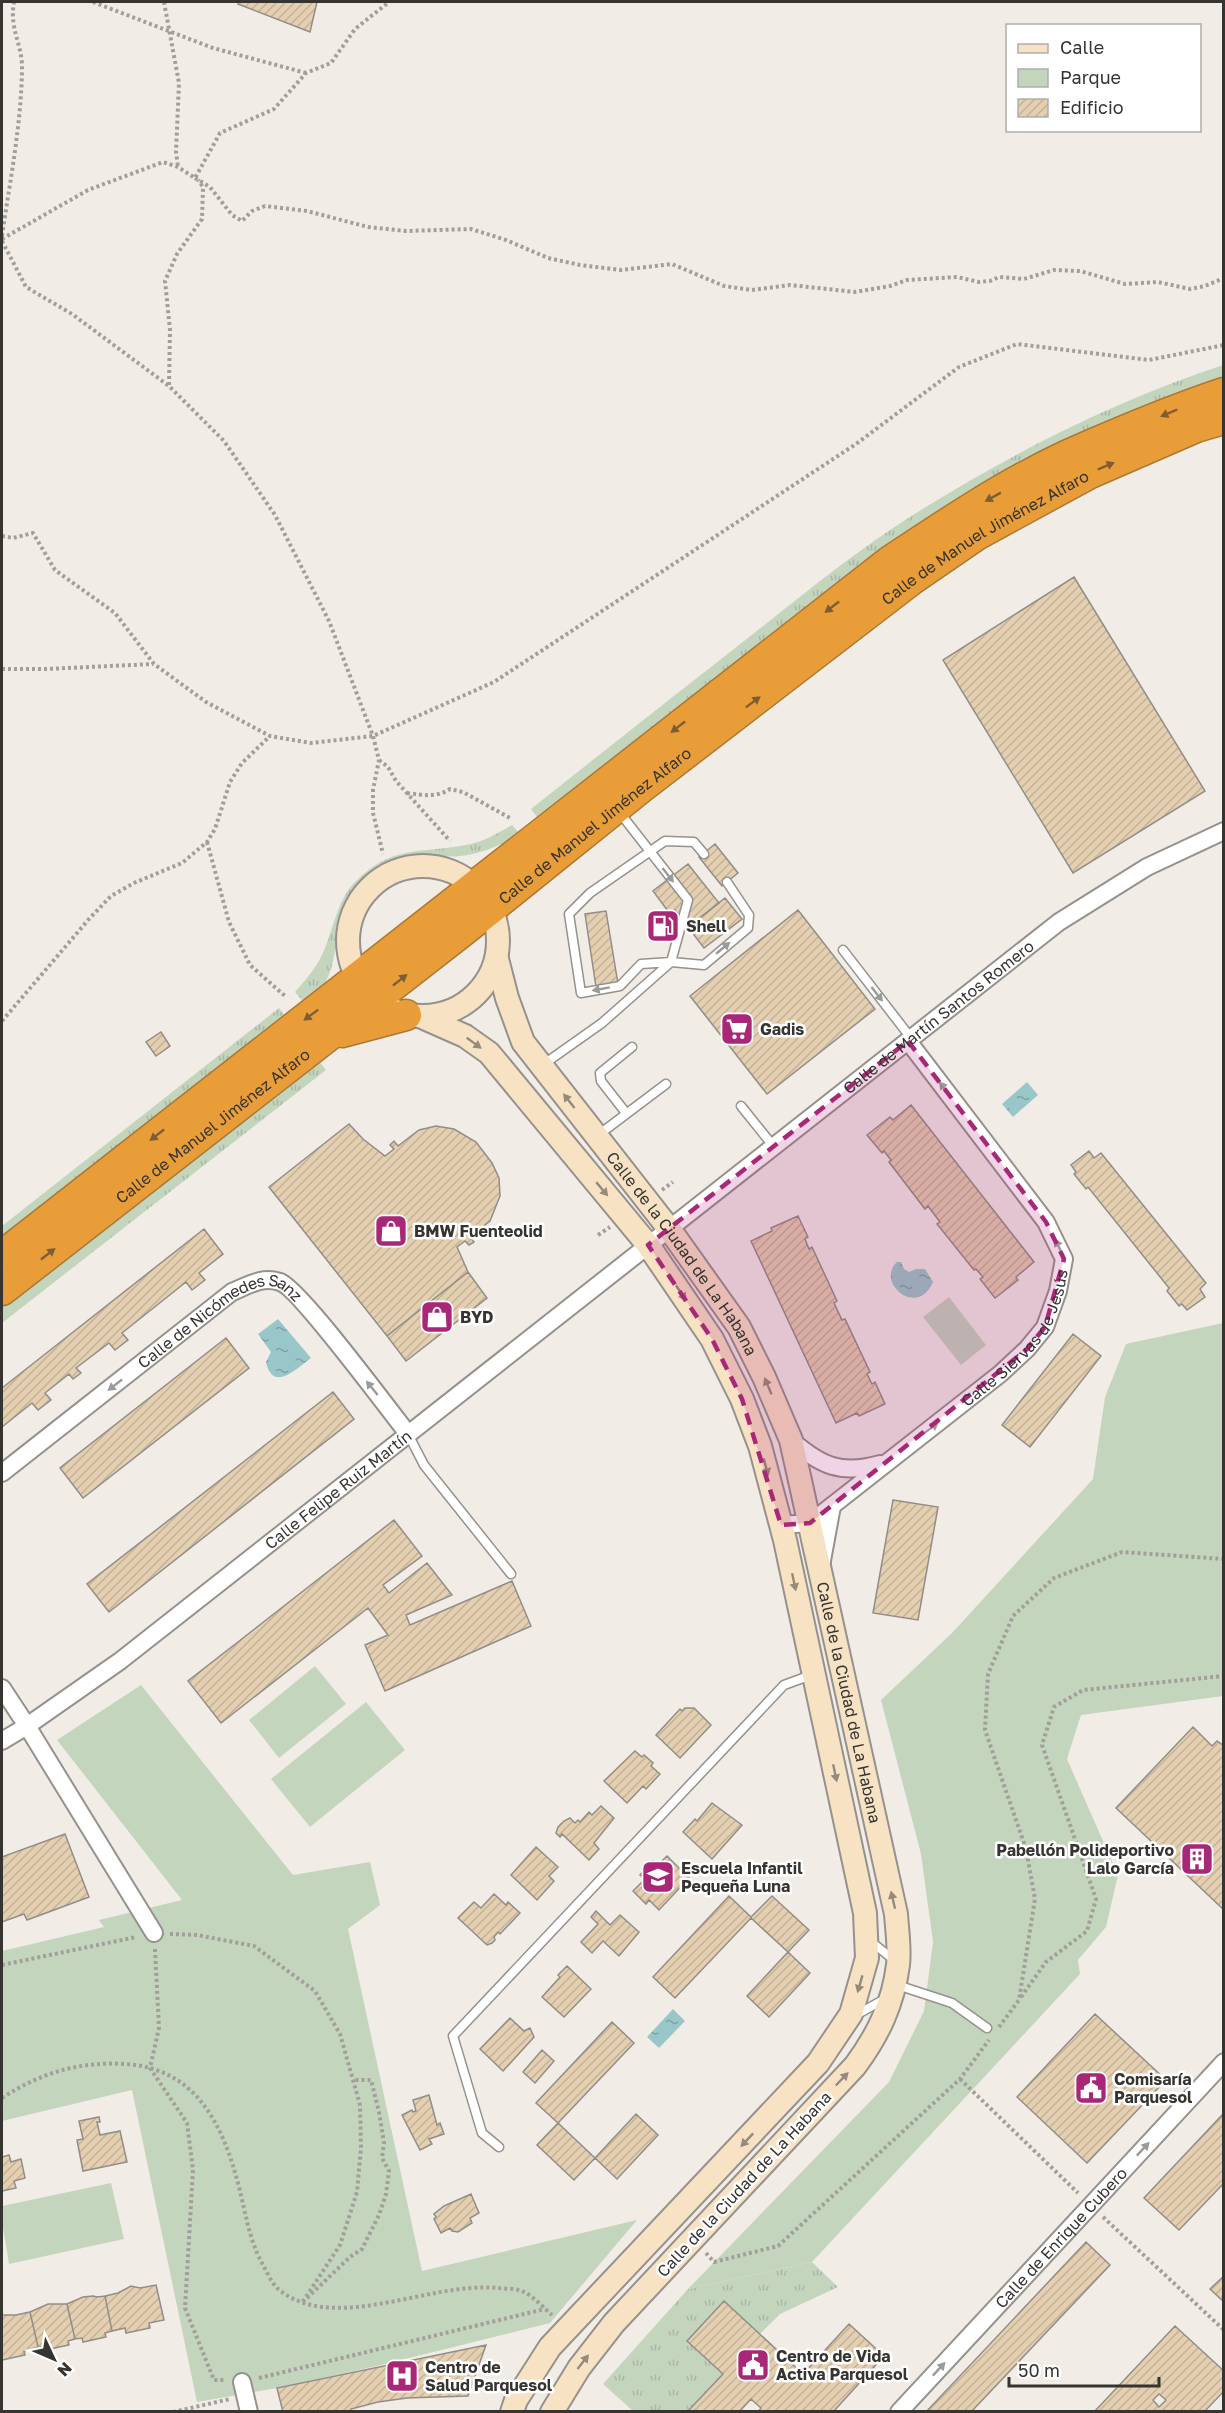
<svg xmlns="http://www.w3.org/2000/svg" width="1225" height="2413" font-family="'Golos Text',sans-serif">
	<style>
		.grass { fill: url(#grass-tufts) }
		.park { fill: #c4d5be }
		.water { fill: url(#water-ripples) }
		.building { fill: url(#building-hatch); stroke: #918d88; stroke-width: 1.5; fill-rule: evenodd }
		.lines { fill: none; stroke-linecap: round; stroke-linejoin: round }
		.lane-casing { stroke: #95918c; stroke-width: 11 }
		.street-casing { stroke: #95918c; stroke-width: 20 }
		.secondary-casing { stroke: #95918c; stroke-width: 26 }
		.highway-casing { stroke: #a97836; stroke-width: 33 }
		.path { stroke: #a29f9a; stroke-width: 4; stroke-dasharray: 3 3; stroke-linecap: butt }
		.lane { stroke: #fff; stroke-width: 8 }
		.street { stroke: #fff; stroke-width: 16 }
		.secondary { stroke: #f8e2c4; stroke-width: 22 }
		.highway { stroke: #e89d39; stroke-width: 30 }
		.oneway { fill: #7d5e34 }
		.oneway2 { fill: #9a9a98 }
		.oneway3 { fill: #968b7a }
		.marked { fill: #a82877; fill-opacity: 0.2; stroke: #a82877; stroke-width: 4.5; stroke-dasharray: 12 8; stroke-linejoin: round }
		.labels { text-anchor: middle; stroke-width: 5; stroke-linejoin: round; paint-order: stroke }
		.street-label { font-size: 16px; fill: #353431; stroke: #fff }
		.poi-label { font-size: 16px; font-weight: bold; fill: #353431; stroke: #fff; text-anchor: start }
	</style>
	<defs>
		<pattern id="grass-tufts" width="24" height="20" patternUnits="userSpaceOnUse" patternTransform="scale(1.5)"><rect width="24" height="20" fill="#c4d5be"/><path d="M3 7l-1-3M5 7V3M7 7l1-3M15 17l-1-3M17 17v-4M19 17l1-3" fill="none" stroke="#a9b7a4"/></pattern>
		<pattern id="water-ripples" width="26" height="14" patternUnits="userSpaceOnUse" patternTransform="scale(1.5)"><rect width="26" height="14" fill="#99c7c9"/><path d="M2 4q2-2 4 0t4 0M15 11q2-2 4 0t4 0" fill="none" stroke="#7ea2a4"/></pattern>
		<pattern id="building-hatch" width="6" height="6" patternUnits="userSpaceOnUse" patternTransform="scale(1.5)"><rect width="6" height="6" fill="#e4cfb0"/><path d="M-1 1l2-2M0 6l6-6M5 7l2-2" fill="none" stroke="#c4b298"/></pattern>
	</defs>
	<rect width="100%" height="100%" fill="#f1ede6"/>
	<path class="grass" d="M1223,365V381L540,821L531,809C605,750 679,692 753,634C805,593 857,550 913,515C1010,454 1114,401 1223,365Z
		M512,825L520,834C502,845 481,854 460,856C447,858 435,854 423,854C408,854 388,861 375,870C350,889 341,915 336,945C334,957 332,970 326,981C321,991 313,997 305,1004L295,992C305,981 315,969 322,955C333,932 337,899 356,881C394,844 420,854 466,845C483,842 498,833 512,825Z
		M279,1008L288,1020L2,1245V1226Z
		M317,1058L326,1070L2,1323V1307Z
		M812,2262L838,2287L780,2314L760,2334L724,2301L687,2341L723,2374L687,2411H633L603,2384L688,2289Z"/>
	<path class="park" d="M949,1297L986,1345L961,1365L923,1317Z
		M1223,1323V1696L1081,1715L1067,1759L1118,1875L1106,1927L1078,1960L1080,1974L812,2262L688,2289L889,2082L924,2011L933,1942L921,1854L881,1700L952,1633L1093,1479L1105,1397L1126,1344Z
		M315,1666L346,1704L279,1758L249,1720Z
		M141,1685L293,1875L370,1862L380,1905L348,1929L422,2271L637,2220L550,2323L381,2365L277,2388L197,2402L132,2090L2,2121V1951L104,1927L99,1920L182,1900L57,1740Z
		M366,1702L405,1750L310,1827L271,1779Z
		M111,2183L124,2239L9,2264L2,2221V2206Z"/>
	<path class="water" d="M1027,1082L1038,1095L1013,1117L1002,1104Z
		M897,1262H901L904,1269L909,1272L916,1269H925L933,1282C917,1319 875,1282 897,1262Z
		M278,1319L311,1358C296,1369 273,1393 266,1362L271,1352L258,1334Z
		M673,2009L685,2021L659,2048L647,2037Z"/>
	<path class="building" d="M239,2H317L310,32L238,4Z
		M1074,577L1205,791L1073,873L943,660Z
		M715,844L738,873L722,886L699,857Z
		M688,864L719,903L688,927L675,910L670,914L653,891Z
		M725,898L742,919L704,948L688,927Z
		M798,910L875,1009L767,1094L690,996Z
		M606,911L618,984L596,987L585,914Z
		M161,1032L170,1046L156,1056L146,1042Z
		M911,1105L1034,1262L1016,1277L1018,1280L995,1298L980,1279L983,1277L976,1269L974,1270L937,1224L940,1222L928,1206L925,1209L889,1162L891,1160L884,1151L882,1153L867,1135L890,1117L893,1120Z
		M349,1124L363,1139L385,1156L394,1149L390,1145L394,1141L398,1146L419,1130L436,1126L454,1129L476,1142L492,1163L499,1178L500,1196L490,1221L470,1237L474,1242L469,1245L465,1241L457,1247L468,1272L387,1336L269,1187Z
		M1089,1151L1094,1158L1101,1153L1206,1283L1200,1289L1205,1297L1187,1310L1182,1304L1179,1306L1167,1291L1169,1288L1088,1187L1086,1189L1074,1174L1076,1172L1071,1165Z
		M798,1216L808,1237L805,1239L809,1249L812,1247L837,1301L834,1303L842,1320L845,1319L870,1372L867,1374L872,1384L875,1382L885,1404L859,1416L857,1413L836,1423L751,1241L772,1231L771,1228Z
		M204,1229L223,1254L199,1273L205,1280L192,1290L186,1282L122,1333L128,1340L115,1350L109,1343L76,1368L81,1373L73,1379L69,1374L45,1393L51,1400L38,1410L32,1403L2,1427V1388Z
		M468,1272L487,1298L406,1361L387,1336Z
		M1073,1334L1101,1356L1030,1447L1002,1425Z
		M226,1338L249,1368L83,1498L60,1468Z
		M333,1392L354,1419L109,1612L87,1584Z
		M893,1500L938,1507L918,1620L873,1613Z
		M394,1520L422,1556L383,1585L389,1593L427,1563L452,1595L406,1615L410,1625L512,1581L531,1626L385,1691L365,1645L388,1635L368,1608L221,1723L188,1681Z
		M685,1708H694L711,1725L680,1758L656,1735L680,1709L682,1711Z
		M1193,1727L1212,1746L1217,1741L1224,1746V1910L1116,1808Z
		M635,1751L642,1757L644,1755L653,1763L651,1766L660,1774L646,1789L643,1786L627,1803L604,1781Z
		M712,1803L742,1825L712,1859L683,1832L695,1819L697,1821Z
		M601,1806L614,1818L594,1843L599,1849L589,1860L562,1834L560,1837L556,1833L558,1827L564,1821L570,1818L575,1823L578,1820L580,1822L589,1812L592,1815Z
		M65,1834L89,1897L27,1920L24,1914L2,1922V1855V1857Z
		M536,1847L558,1867L549,1876L554,1881L537,1900L511,1875Z
		M667,1856L689,1878L659,1910L649,1900L646,1904L633,1891L645,1879L640,1875L653,1861L657,1866Z
		M494,1894L506,1905L508,1902L520,1913L500,1934L498,1932L494,1937L495,1940L492,1943L487,1945L458,1918L474,1902L481,1908Z
		M729,1896L751,1917L772,1896L809,1930L788,1952L810,1973L769,2017L747,1996L788,1952L751,1918L675,1998L653,1977Z
		M596,1911L610,1925L620,1915L639,1932L619,1956L603,1941L592,1953L581,1942L598,1924L591,1917Z
		M567,1966L591,1989L564,2017L542,1997L560,1977L558,1975Z
		M1095,2014L1166,2080L1087,2163L1017,2097Z
		M510,2018L524,2031L530,2028L534,2037L503,2071L480,2049Z
		M612,2022L634,2043L558,2123L595,2158L636,2114L658,2135L617,2179L595,2158L574,2180L537,2145L558,2123L536,2103Z
		M542,2050L554,2061L535,2083L523,2072Z
		M429,2095L437,2125L440,2123L444,2134L429,2139L432,2144L420,2150L402,2115L412,2110L413,2112L416,2111L413,2100Z
		M1224,2113V2183L1179,2230L1144,2198Z
		M99,2117L100,2122H97L100,2135L120,2131L127,2162L83,2171L77,2140L83,2139L79,2121Z
		M9,2155L11,2162L21,2159L25,2178L14,2181L16,2188L2,2191V2157Z
		M471,2194L479,2213L470,2218L472,2223L458,2232L452,2231L450,2228L441,2233L434,2219L436,2217L434,2214L444,2206Z
		M1086,2242L1110,2265L971,2412H926Z
		M1224,2276V2302L1210,2289Z
		M156,2285L164,2320L149,2323L150,2328L126,2333L125,2328L112,2331L105,2296L118,2293L131,2286L140,2288Z
		M93,2296L97,2297L105,2296L112,2331L105,2333L106,2337L83,2342L82,2338L75,2339L67,2304L83,2297Z
		M724,2301L803,2374L849,2324L884,2356L833,2412H758L761,2408L751,2399L739,2412H687L723,2374L687,2341Z
		M48,2304H67L75,2339L68,2341L69,2345L45,2350L44,2346L38,2347L30,2312Z
		M30,2312L38,2347L24,2351L25,2355L2,2360V2315H16Z
		M1175,2326L1224,2371V2391L1204,2412H1094ZM1159,2394L1166,2400L1159,2407L1153,2400Z
		M486,2345L468,2396L407,2398L378,2402L351,2409V2412H283L277,2388Z"/>
	<g class="lines">
		<g class="lane-casing">
			<path id="lane" d="M704,854L694,842L665,841L590,893L569,914L581,993L620,986L641,964L671,962L704,965L748,928L749,915L727,882
				M843,950L911,1038
				M544,1064L602,1023L671,962L688,900L620,813
				M741,1106L774,1147
				M626,1113L601,1081L600,1073L632,1047
				M597,1136L666,1084
				M408,1434L424,1465L511,1574
				M869,1940L894,1960
				M894,1984L952,2003L987,2028
				M854,2016L885,1999
				M499,2147L482,2133L453,2036L784,1685L814,1674"/>
		</g>
		<g class="street-casing">
			<g id="street">
				<path d="M791,1440C821,1466 841,1475 880,1464"/>
				<path id="s1" d="M2,1473L232,1292C249,1285 262,1276 280,1282C298,1287 390,1411 408,1434"/>
				<path id="s2" d="M781,1525L810,1523L1000,1374L1027,1349L1045,1327L1058,1291L1064,1259L1046,1222L908,1041"/>
				<path d="M821,1566L832,1506"/>
				<path d="M2,1688L27,1726L154,1933"/>
				<path id="s3" d="M2,1741L27,1726L120,1661L1059,922L1147,867L1224,831"/>
				<path d="M242,2382L249,2412"/>
				<path id="s4" d="M899,2412L1224,2062"/>
			</g>
		</g>
		<g class="secondary-casing">
			<g id="secondary">
				<circle cx="423" cy="941" r="75"/>
				<path id="s5" d="M497,959L507,998L523,1042L670,1230L739,1327L764,1377L791,1440L896,1914C897,1930 900,1949 898,1965C893,2004 878,2035 855,2066L614,2323L579,2368L552,2412"/>
				<path d="M422,1017L465,1036L489,1053L648,1245L712,1339L742,1399L760,1446L785,1540L865,1913L867,1958L851,2014L818,2063L550,2347L516,2400L512,2412"/>
			</g>
		</g>
		<g class="highway-casing">
			<g id="highway">
				<path d="M342,1032L406,1015"/>
				<path d="M2,1256L889,562C946,524 1004,485 1066,456C1118,433 1170,411 1224,393"/>
				<path id="s6" d="M2,1290L464,930L643,786L911,580L978,534L1090,473L1196,427L1224,419"/>
			</g>
		</g>
		<path class="path" d="M93,2L213,48L306,73
			M164,2L179,83L176,152L178,167
			M195,178L210,187L232,215L242,221L252,211L265,206L307,211L368,227L406,231L471,229L506,240L548,258L580,265L621,270L672,264L724,286L752,290L790,285L855,292L890,286L907,280L957,277L979,282L990,281L999,277L1024,279L1054,270L1080,271L1125,284L1158,282L1190,289L1205,286L1224,278
			M2,236C10,181 21,126 22,70C23,45 9,30 14,2
			M2,239L88,190L163,162L178,167L195,178L220,133L274,109L306,73L331,63L355,29L389,2
			M2,241L26,287L72,314L169,386L224,441L275,515L329,621L373,736L379,760L373,790V813L383,854
			M169,385L170,330L165,281L177,254L202,219L203,187L198,180
			M2,536L13,538L33,533L55,570L115,613L154,664L206,702L270,736L311,743L373,736L494,682L856,444L959,367L1017,344L1149,360L1224,345
			M2,669H46L153,664
			M379,760L388,767L396,781L450,841
			M407,793C423,795 436,798 450,789L463,792L510,818
			M207,842L229,922L250,965L285,996
			M2,1021L89,919L111,896L134,883L182,863L207,842L215,829L230,782L242,763L270,736
			M662,1190L673,1182
			M598,1235L610,1227
			M170,1934L197,1935L254,1946L315,1991L340,2034L360,2105L361,2148L357,2192L340,2245L302,2303
			M155,1949L159,2028L150,2068L187,2123L193,2170L185,2308L214,2380H225
			M2,1965L136,1937
			M1021,1997L1046,1962L1087,1931L1096,1899L1042,1745L1054,1707L1083,1690L1224,1676
			M999,2027L1019,2000L1035,1899L1026,1849L985,1730L988,1674L1013,1616L1054,1578L1122,1552L1224,1559
			M960,2079L1078,2193
			M2,2098C40,2073 80,2061 126,2064C197,2069 223,2125 239,2187C246,2214 249,2240 263,2265C267,2272 271,2282 277,2288C332,2336 430,2281 497,2288C505,2289 517,2288 524,2292C534,2297 544,2308 552,2315
			M1103,2217L1224,2330
			M706,2253L714,2262L778,2246L960,2079L989,2040
			M307,2298L350,2257L362,2249L379,2215L386,2194L389,2171L382,2158L384,2143L379,2112L371,2080H354
			M259,2378L545,2309
			M173,2412L230,2399"/>
		<use href="#lane" class="lane"/>
		<use href="#street" class="street"/>
		<use href="#secondary" class="secondary"/>
		<use href="#highway" class="highway"/>
	</g>
	<defs><path id="oneway-solid" d="M-6-.8H1V-3.2L6.5 0L1 3.2V.8H-6Z" transform="scale(1.5)"/></defs>
	<g class="oneway">
		<use href="#oneway-solid" transform="translate(1169 413) rotate(157)"/>
		<use href="#oneway-solid" transform="translate(1106 466) rotate(-23)"/>
		<use href="#oneway-solid" transform="translate(993 497) rotate(151)"/>
		<use href="#oneway-solid" transform="translate(832 607) rotate(142)"/>
		<use href="#oneway-solid" transform="translate(753 702) rotate(-37)"/>
		<use href="#oneway-solid" transform="translate(678 727) rotate(142)"/>
		<use href="#oneway-solid" transform="translate(400 980) rotate(-38)"/>
		<use href="#oneway-solid" transform="translate(311 1015) rotate(143)"/>
		<use href="#oneway-solid" transform="translate(157 1135) rotate(142)"/>
		<use href="#oneway-solid" transform="translate(48 1254) rotate(-38)"/>
	</g>
	<g class="oneway2">
		<use href="#oneway-solid" transform="translate(668 875) rotate(52)"/>
		<use href="#oneway-solid" transform="translate(723 948) rotate(-40)"/>
		<use href="#oneway-solid" transform="translate(601 989) rotate(170)"/>
		<use href="#oneway-solid" transform="translate(877 994) rotate(52)"/>
		<use href="#oneway-solid" transform="translate(945 1089) rotate(-128)"/>
		<use href="#oneway-solid" transform="translate(1059 1247) rotate(-116)"/>
		<use href="#oneway-solid" transform="translate(115 1385) rotate(142)"/>
		<use href="#oneway-solid" transform="translate(372 1388) rotate(-129)"/>
		<use href="#oneway-solid" transform="translate(931 1428) rotate(-37)"/>
		<use href="#oneway-solid" transform="translate(1143 2149) rotate(-47)"/>
		<use href="#oneway-solid" transform="translate(939 2369) rotate(-47)"/>
	</g>
	<g class="oneway3">
		<use href="#oneway-solid" transform="translate(474 1043) rotate(36)"/>
		<use href="#oneway-solid" transform="translate(569 1101) rotate(-128)"/>
		<use href="#oneway-solid" transform="translate(602 1189) rotate(50)"/>
		<use href="#oneway-solid" transform="translate(681 1293) rotate(56)"/>
		<use href="#oneway-solid" transform="translate(768 1386) rotate(-113)"/>
		<use href="#oneway-solid" transform="translate(766 1467) rotate(75)"/>
		<use href="#oneway-solid" transform="translate(794 1582) rotate(78)"/>
		<use href="#oneway-solid" transform="translate(835 1773) rotate(78)"/>
		<use href="#oneway-solid" transform="translate(893 1900) rotate(-103)"/>
		<use href="#oneway-solid" transform="translate(860 1984) rotate(106)"/>
		<use href="#oneway-solid" transform="translate(842 2079) rotate(-46)"/>
		<use href="#oneway-solid" transform="translate(747 2140) rotate(133)"/>
		<use href="#oneway-solid" transform="translate(583 2362) rotate(-52)"/>
	</g>
	<path class="marked" d="M908,1041L1046,1222L1064,1259L1045,1327L1027,1349L810,1523L781,1525L742,1399L712,1339L648,1245Z"/>
	<defs>
		<g id="fuel-square" transform="scale(1.725)"><rect x="-9" y="-9" width="18" height="18" rx="4" fill="#a82877" stroke="#fff"/><path d="M-5.5-6h7V0h2V4h1.3V-2.5L3-4.5l.8-.8L6-3V5H2.5V1h-1V6h-7ZM-4.2-4.7v3.2H.2V-4.7Z" fill="#fff"/></g>
		<g id="supermarket-square" transform="scale(1.725)"><rect x="-9" y="-9" width="18" height="18" rx="4" fill="#a82877" stroke="#fff"/><path d="M-6-5.5h2.5l.6 2H6L4.5 2H-2.5L-4.4-4H-6ZM-1.5 3.2a1.3 1.3 0 1 0 .1 0ZM3 3.2a1.3 1.3 0 1 0 .1 0Z" fill="#fff"/></g>
		<g id="shop-square" transform="scale(1.725)"><rect x="-9" y="-9" width="18" height="18" rx="4" fill="#a82877" stroke="#fff"/><path d="M-5-2.5h2.3a2.7 3.5 0 0 1 5.4 0H5L5.5 6h-11ZM-1.5-2.5h3a1.5 2.3 0 0 0-3 0Z" fill="#fff"/></g>
		<g id="building-square" transform="scale(1.725)"><rect x="-9" y="-9" width="18" height="18" rx="4" fill="#a82877" stroke="#fff"/><path d="M-4-6H4V6H1V3H-1V6H-4ZM-2.5-4.3h1.7v1.8h-1.7ZM.8-4.3h1.7v1.8H.8ZM-2.5-1h1.7V.8h-1.7ZM.8-1h1.7V.8H.8Z" fill="#fff"/></g>
		<g id="school-square" transform="scale(1.725)"><rect x="-9" y="-9" width="18" height="18" rx="4" fill="#a82877" stroke="#fff"/><path d="M0-5L7-2L0 1L-7-2ZM-4 1L0 2.5L4 1V4Q0 6-4 4Z" fill="#fff"/></g>
		<g id="civic-square" transform="scale(1.725)"><rect x="-9" y="-9" width="18" height="18" rx="4" fill="#a82877" stroke="#fff"/><path d="M-.6-6.5H3V-4.5H.6V-3L4-1V1h2V6H-6V1h2V-1L-.6-3ZM-1.2 2.5V6h2.4V2.5Z" fill="#fff"/></g>
		<g id="hospital-square" transform="scale(1.725)"><rect x="-9" y="-9" width="18" height="18" rx="4" fill="#a82877" stroke="#fff"/><path d="M-5-5h3v3.5h4V-5h3V5h-3V1.5h-4V5h-3Z" fill="#fff"/></g>
	</defs>
	<g fill-rule="evenodd">
		<use href="#fuel-square" x="663" y="926"/>
		<use href="#supermarket-square" x="737" y="1029"/>
		<use href="#shop-square" x="391" y="1231"/>
		<use href="#shop-square" x="437" y="1317"/>
		<use href="#building-square" x="1197" y="1859"/>
		<use href="#school-square" x="658" y="1877"/>
		<use href="#civic-square" x="1091" y="2088"/>
		<use href="#civic-square" x="753" y="2365"/>
		<use href="#hospital-square" x="402" y="2376"/>
	</g>
	<g class="labels">
		<g class="street-label">
			<text dy="6" stroke="none"><textPath href="#s6" startOffset="1239">Calle de Manuel Jiménez Alfaro</textPath></text>
			<text dy="6" stroke="none"><textPath href="#s6" startOffset="753">Calle de Manuel Jiménez Alfaro</textPath></text>
			<text dy="6" stroke="none"><textPath href="#s3" startOffset="1184">Calle de Martín Santos Romero</textPath></text>
			<text dy="6" stroke="none"><textPath href="#s6" startOffset="267">Calle de Manuel Jiménez Alfaro</textPath></text>
			<text dy="6" stroke="none"><textPath href="#s5" startOffset="352">Calle de la Ciudad de La Habana</textPath></text>
			<text dy="6" stroke="none"><textPath href="#s2" startOffset="310">Calle Siervas de Jesús</textPath></text>
			<text dy="6" stroke="none"><textPath href="#s1" startOffset="272">Calle de Nicómedes Sanz</textPath></text>
			<text dy="6" stroke="none"><textPath href="#s3" startOffset="420">Calle Felipe Ruiz Martín</textPath></text>
			<text dy="6" stroke="none"><textPath href="#s5" startOffset="838">Calle de la Ciudad de La Habana</textPath></text>
			<text transform="translate(744 2184) rotate(-47)" y="6">Calle de la Ciudad de La Habana</text>
			<text dy="6" stroke="none"><textPath href="#s4" startOffset="238">Calle de Enrique Cubero</textPath></text>
		</g>
		<g class="poi-label">
			<text x="686" y="932">Shell</text>
			<text x="760" y="1035">Gadis</text>
			<text x="414" y="1237">BMW Fuenteolid</text>
			<text x="460" y="1323">BYD</text>
			<text x="1174" y="1856" text-anchor="end">Pabellón Polideportivo<tspan x="1174" dy="18">Lalo García</tspan></text>
			<text x="681" y="1874">Escuela Infantil<tspan x="681" dy="18">Pequeña Luna</tspan></text>
			<text x="1114" y="2085">Comisaría<tspan x="1114" dy="18">Parquesol</tspan></text>
			<text x="776" y="2362">Centro de Vida<tspan x="776" dy="18">Activa Parquesol</tspan></text>
			<text x="425" y="2373">Centro de<tspan x="425" dy="18">Salud Parquesol</tspan></text>
		</g>
	</g>
	<rect width="1225" height="2413" fill="none" stroke="#353431" stroke-width="6"/>
	<rect x="1006" y="24" width="195" height="108" fill="#ffffff" stroke="#aeaead" stroke-width="1.5"/>
	<rect x="1018" y="44" width="30" height="9" fill="#f8e2c4" stroke="#aeaead" stroke-width="1.5"/>
	<text x="1060" y="54" font-size="18" fill="#353431">Calle</text>
	<rect x="1018" y="69" width="30" height="18" fill="#c4d5be" stroke="#aeaead" stroke-width="1.5"/>
	<text x="1060" y="84" font-size="18" fill="#353431">Parque</text>
	<rect x="1018" y="99" width="30" height="18" fill="url(#building-hatch)" stroke="#aeaead" stroke-width="1.5"/>
	<text x="1060" y="114" font-size="18" fill="#353431">Edificio</text>
	<g transform="translate(54 2359) rotate(134)" stroke="#ffffff" stroke-width="4.5" paint-order="stroke">
	<path d="M0-4.5L10 22L0 15L-10 22Z" fill="#353431"/>
	<text y="-9" font-size="16" font-weight="bold" text-anchor="middle" fill="#353431">N</text>
	</g>
	<path d="M1009 2377v9h150v-9" fill="none" stroke="#353431" stroke-width="3"/>
	<text x="1018" y="2377" font-size="18" fill="#353431" stroke="#ffffff" stroke-width="4.5" paint-order="stroke">50 m</text>
</svg>
